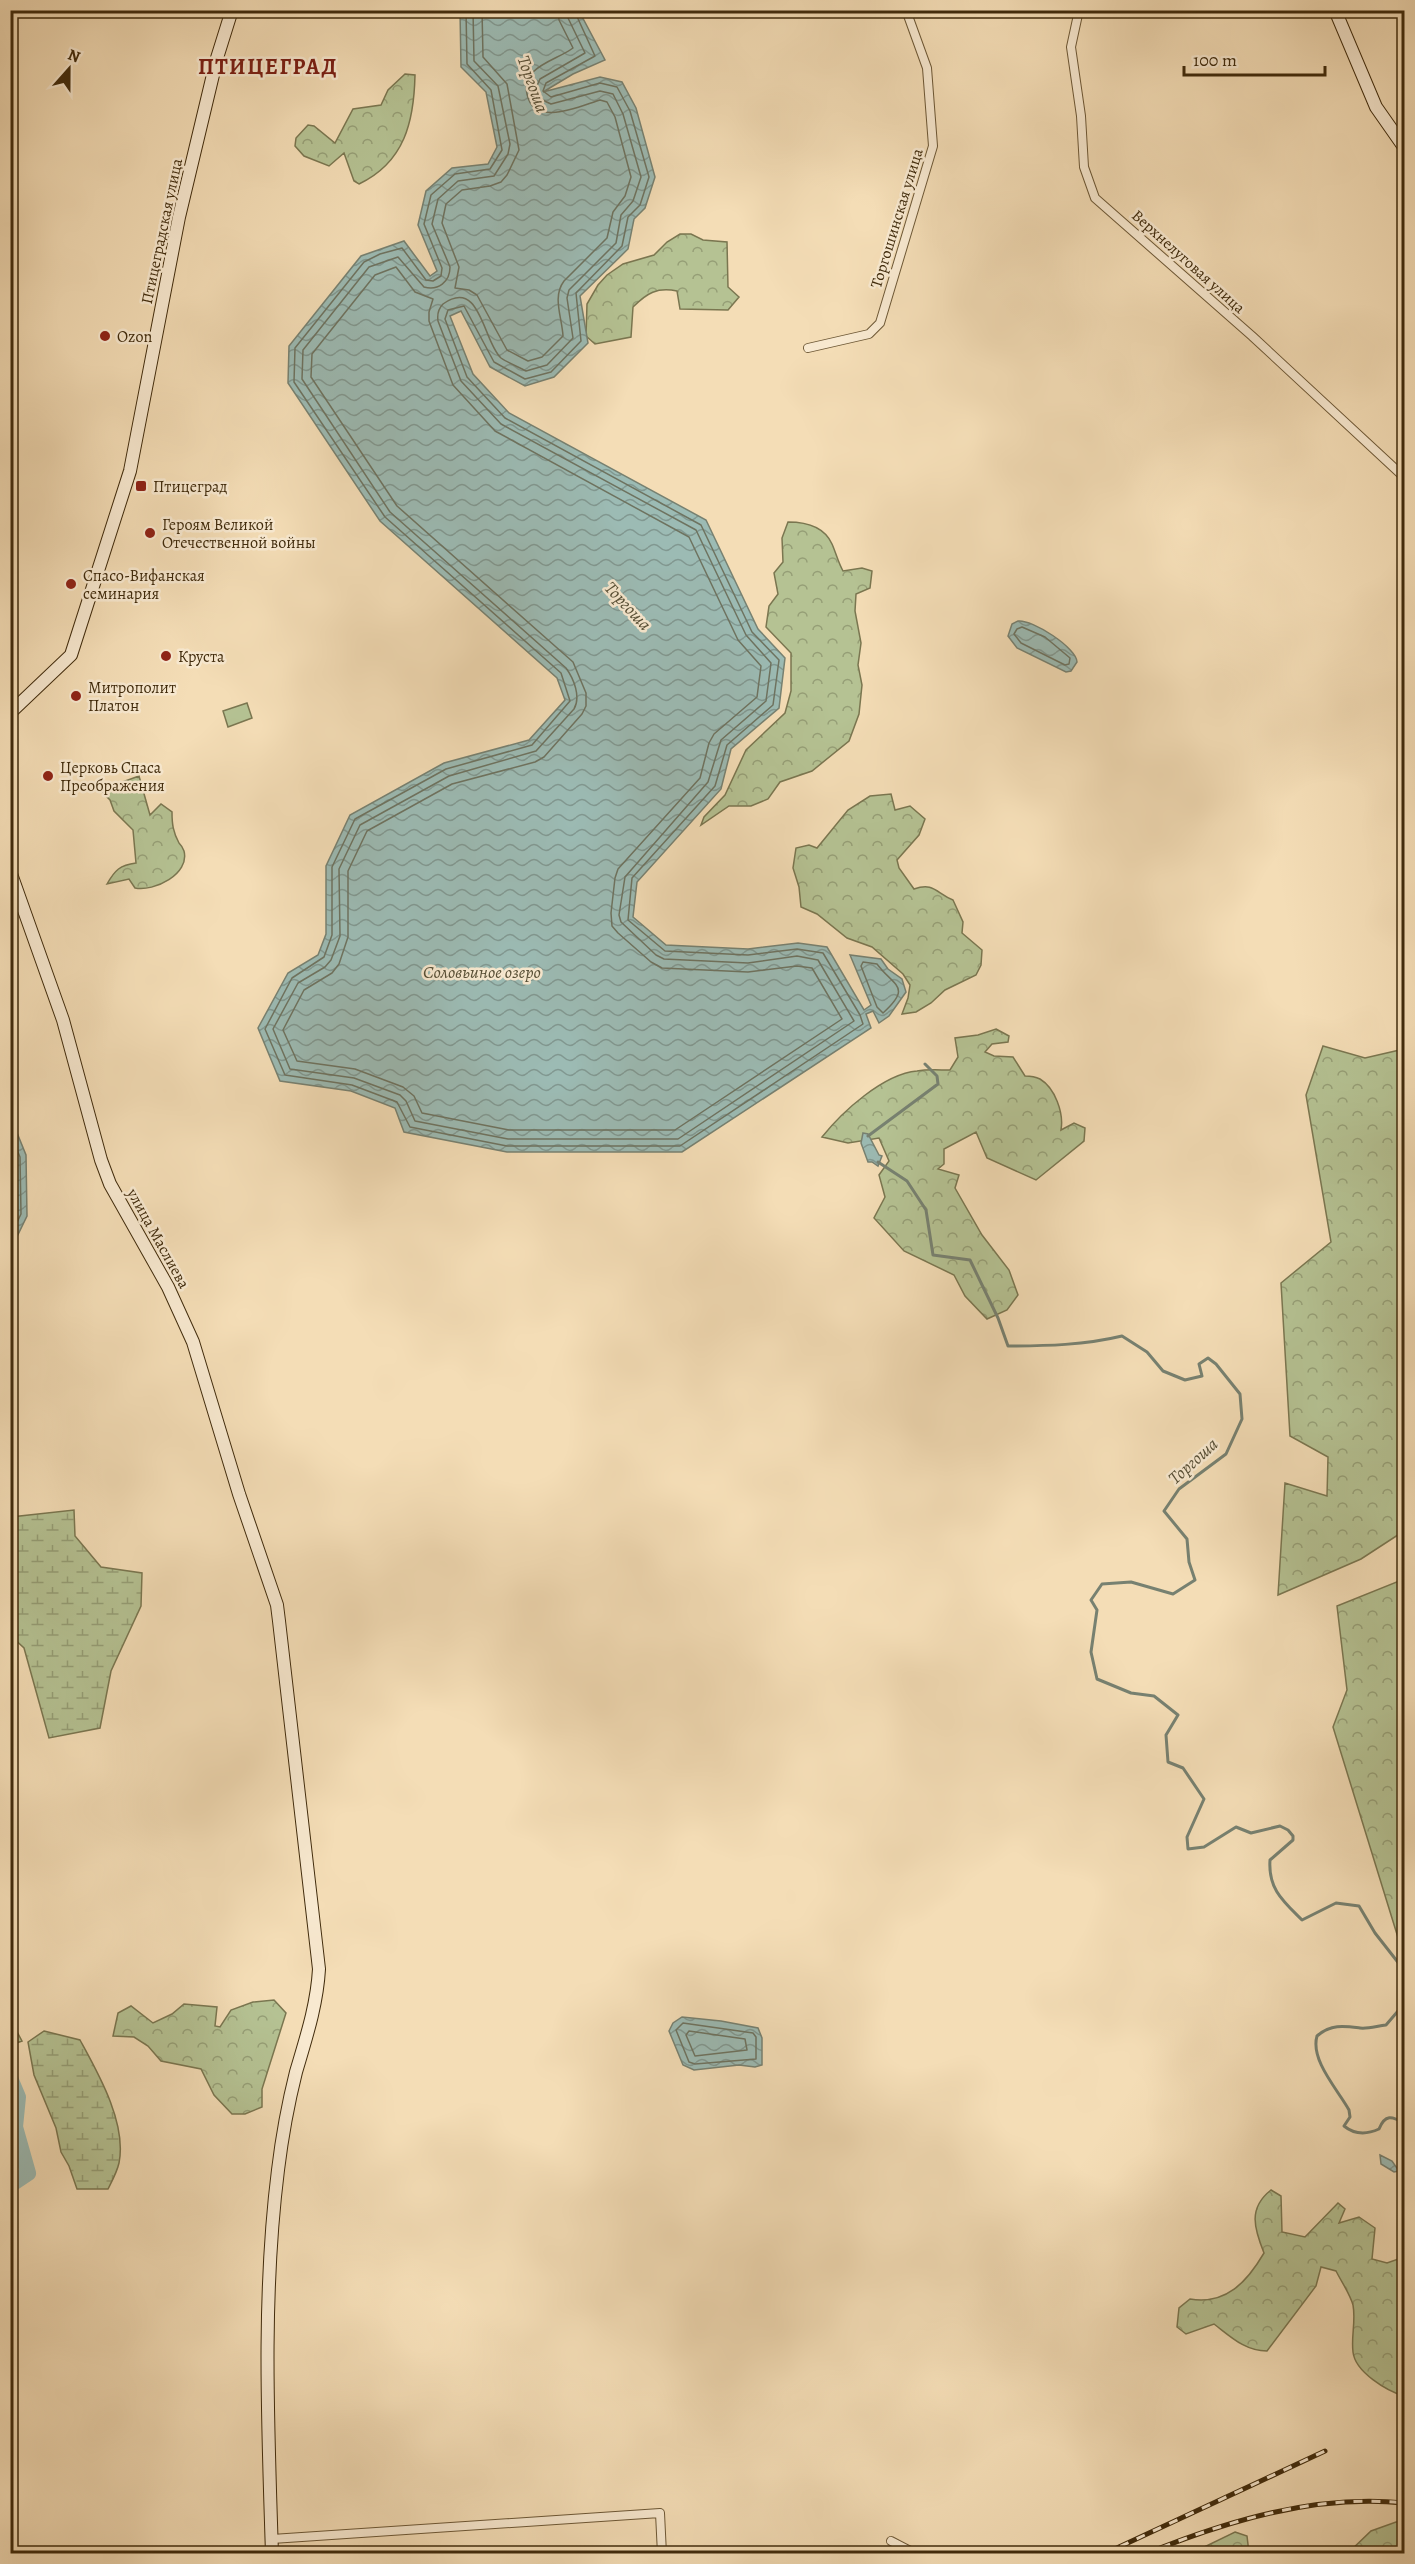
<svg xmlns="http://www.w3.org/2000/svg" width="1415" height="2564" font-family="Alegreya,serif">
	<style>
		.forest { fill: url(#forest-crowns); stroke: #7a7650; stroke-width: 1.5 }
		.wetland { fill: url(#wetland-marsh); stroke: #7a7650; stroke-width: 1.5 }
		.pitch { fill: #b5c293; stroke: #7a7650; stroke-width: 1.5 }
		.water { fill: url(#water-waves); stroke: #778171; stroke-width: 1.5 }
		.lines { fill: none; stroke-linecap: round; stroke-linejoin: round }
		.shore { stroke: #6e7360; stroke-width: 1.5 }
		.stream { stroke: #778171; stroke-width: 3 }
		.river { stroke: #9cbbb4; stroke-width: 16 }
		.street-casing { stroke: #6d5836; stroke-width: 10 }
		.secondary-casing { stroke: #402b0c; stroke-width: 14 }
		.street { stroke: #f8e9d0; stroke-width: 8 }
		.secondary { stroke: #f8e9d0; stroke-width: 12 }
		.rail-casing { stroke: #402b0c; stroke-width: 5 }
		.rail { stroke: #f8e9d0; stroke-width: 3; stroke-dasharray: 9; stroke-linecap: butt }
		.poi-dot { fill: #8f2418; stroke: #f8e9d0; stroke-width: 2 }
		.labels { text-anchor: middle; stroke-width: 5; stroke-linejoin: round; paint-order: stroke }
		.street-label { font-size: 16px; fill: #402b0c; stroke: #f8e9d0 }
		.poi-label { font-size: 16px; fill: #402b0c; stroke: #f8e9d0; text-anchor: start }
		.water-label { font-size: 18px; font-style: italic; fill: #574f36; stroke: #f8e9d0 }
		.district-label { font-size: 22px; font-weight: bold; letter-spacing: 1.5px; fill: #7a1f14; stroke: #f8e9d0 }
	</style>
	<defs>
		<pattern id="forest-crowns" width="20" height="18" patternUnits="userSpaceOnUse" patternTransform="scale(1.5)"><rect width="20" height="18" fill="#b5c293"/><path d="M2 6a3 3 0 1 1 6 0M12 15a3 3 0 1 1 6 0" fill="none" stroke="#959e76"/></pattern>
		<pattern id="wetland-marsh" width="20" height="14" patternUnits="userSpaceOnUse" patternTransform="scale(1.5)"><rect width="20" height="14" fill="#b5c293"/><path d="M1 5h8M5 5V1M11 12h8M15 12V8" fill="none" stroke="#959e76"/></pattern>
		<pattern id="water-waves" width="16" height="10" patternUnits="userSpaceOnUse" patternTransform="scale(1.5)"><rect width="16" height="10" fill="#9cbbb4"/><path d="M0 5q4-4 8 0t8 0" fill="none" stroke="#819891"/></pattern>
	</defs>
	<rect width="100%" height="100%" fill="#f4ddb6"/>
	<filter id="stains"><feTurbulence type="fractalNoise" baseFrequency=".00333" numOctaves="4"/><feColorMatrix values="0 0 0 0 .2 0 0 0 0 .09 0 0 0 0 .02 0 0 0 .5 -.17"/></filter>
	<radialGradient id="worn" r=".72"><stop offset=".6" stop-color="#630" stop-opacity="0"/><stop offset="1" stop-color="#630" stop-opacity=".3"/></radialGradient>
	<path class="forest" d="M405,74L415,75C414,121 405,162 359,184L354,181L344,153L329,166L304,156L295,146L296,138L308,125L314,126L335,143L353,109L381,105L388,90Z
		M680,234H691L703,240L727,242L728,287L739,297L728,310L680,309L677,291C657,287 647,293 633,307L631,337L595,344L586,336L587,304L598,285L607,275L623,264L654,255L667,242Z
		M788,522C805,522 824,526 832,544C836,553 838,562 843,571L862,568L872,571L870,588L856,594L855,611L861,643L858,665L862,685L859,714L849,741L812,771L780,782L768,799L751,806H729L701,825L704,817L725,795L746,750L785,713L791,691V653L766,627L769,606L778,594L774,573L783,562L782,538Z
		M139,776L150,815L161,804L172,812C172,824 173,832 179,843C181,845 183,848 184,851C190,874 154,892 135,888L129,879L107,884C115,870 120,865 136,863L133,830L114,811L110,800L100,790Z
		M891,794L895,810L910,806L925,819L919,835L897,860L899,868L914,889C934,882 936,893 953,900L963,922L962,933L982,950L981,965L976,975L945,990L931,1003L916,1012L902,1014L908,998L910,985L903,974L872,947L847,938L817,914L801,907L799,887L793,868L796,848L809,845L817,848L848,810L870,796Z
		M996,1029L1009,1036L1008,1042L992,1044L985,1052L994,1056L1013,1057L1025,1076C1029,1076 1036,1077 1040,1079C1055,1088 1064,1113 1061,1130L1074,1123L1085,1128L1084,1141L1036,1180L987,1158L976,1132L944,1149V1164L938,1169L959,1175L955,1188L982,1235L1009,1270L1018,1295L1007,1310L987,1319L965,1296L954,1275L904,1251L874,1218L885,1197L879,1175L889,1161L879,1138L848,1143L822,1137C842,1112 883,1074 917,1071C927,1069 939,1070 950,1070L958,1057L955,1038L978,1035Z
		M1323,1046L1365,1058L1404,1049V1531L1361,1559L1278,1595L1285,1483L1327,1496L1328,1457L1290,1436L1281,1283L1331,1242L1306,1095Z
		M1404,1579V1957L1333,1727L1347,1690L1337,1606Z
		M274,2000L286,2013L262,2089V2107L245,2114H232L214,2095L201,2069L161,2061L148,2046L134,2037L113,2036L118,2013L131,2006L153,2023L172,2014L184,2004L217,2007L215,2026L220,2027L231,2010L253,2002Z
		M10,2019L22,2041L11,2045H10Z
		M1271,2190L1281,2196L1282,2232L1305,2237L1338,2203L1345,2209L1339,2223L1359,2217L1375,2228L1372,2259L1387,2263L1404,2257V2396C1387,2391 1355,2372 1353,2352C1351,2336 1356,2321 1353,2305C1350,2294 1341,2281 1336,2271L1321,2267L1316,2286L1267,2351C1245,2351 1231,2337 1214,2324L1186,2334L1177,2327L1179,2308L1190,2299C1226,2305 1247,2282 1264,2253C1254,2228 1248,2208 1271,2190Z
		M1396,2522H1404V2553H1348L1371,2531Z
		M1235,2532L1247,2536L1249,2553H1192Z"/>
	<path class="wetland" d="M74,1510L75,1536L101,1567L142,1573L141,1606L111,1671L100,1728L49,1738L24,1648L11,1636V1517Z
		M44,2031L80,2040C98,2073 127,2123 119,2163C117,2172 112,2181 108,2189H77L69,2166L61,2152L56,2128L34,2075L28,2042Z"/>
	<path class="pitch" d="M247,703L252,718L228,727L223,711Z"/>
	<path class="water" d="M460,11H579L605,60L573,74L543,92L600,77L622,82L636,108L655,177L645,208L634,219L628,249L580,296L588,343L554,377L525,386L490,367L461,311L450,316L473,374L509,413L706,520L758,629L785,658L779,708L731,749L721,789L637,882L633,917L666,945L748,949L798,943L827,947L864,1010L871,1005L850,955L881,959L888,969L902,979L906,992L889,1016L879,1023L873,1011L866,1014L871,1028L682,1152H507L404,1132L395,1108L351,1091L280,1081L258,1028L288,973L318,955L326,934V866L350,815L444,763L529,740L565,700L557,678L380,521L288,383L289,346L361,256L404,241L430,276L437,271L418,225L426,191L452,168L488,164L497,147L486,92L461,67Z
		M1018,621C1032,619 1077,648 1077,662L1071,671L1066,672L1017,648L1008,636L1012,624Z
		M11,1118L26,1155L27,1216L11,1249Z
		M863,1133L868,1134L879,1155L882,1156L878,1166L872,1162H868L861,1143Z
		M682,2017L721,2021L758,2028L762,2038V2065L755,2067L739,2065L694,2070L683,2065L669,2031L673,2023Z
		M1380,2155L1392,2161L1399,2171L1394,2172L1381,2164Z"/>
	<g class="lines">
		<path class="shore" d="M466,10L467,64L491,90L502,150L490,169L455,174L431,195L424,224L442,268L441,276L433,281L426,280L402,248L380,254L364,262L295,348L294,382L385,517L561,673L570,701L532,745L446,769L355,819L332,867V935L324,957L292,978L265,1029L285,1075L352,1085L397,1102L410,1127L507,1146H680L863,1024L860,1015L823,953L797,949L748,955L665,951L628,920L632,878L715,786L727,745L773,705L779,660L752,632L701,525L505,418L467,377L445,319L448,310L464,306L494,362L525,379L551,372L581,341L576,293L622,246L628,217L640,205L649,177L630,111L617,87L600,83L551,97L543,91L546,83L595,56L574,10
			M473,10L474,61L498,86L510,144L508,154L494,176L458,181L438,199L432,224L450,267C450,282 438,291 424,287L398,257L369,267L303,350L302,379L390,512L566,668C574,679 581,697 574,709L536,751L449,776L360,825L339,869L340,936L331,960L325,967L298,983L273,1029L290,1069L354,1078L400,1095L406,1101L415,1121L508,1139H678L854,1021L818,960L797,956L748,963L664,959L656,955L621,922L619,915L625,877L708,782L721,740L766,701L771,663L746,635L696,530L501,424L461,381L438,321C437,314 438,309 443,304C481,277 483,342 501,358C508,363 519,367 526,371L547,365L573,338L567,298L569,290L616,243L621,215L633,201L641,177L623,114L613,94L600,91L551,104L538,98L536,88L540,79L585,53L568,18L567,10
			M482,10L483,57L507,84L519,150L507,175L501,182L490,186L462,190L446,204L442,223L459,267L455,288L469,290L477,295L507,350L528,361L542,357L563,336C562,317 552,297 564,281L607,238L613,212L625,196L631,177L615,117L607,102L600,100C580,106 534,128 527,94C525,86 528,78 533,72C544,61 561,57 573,48L559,20L558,10
			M396,267L415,292L433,299L429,312V321L453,385L495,431L689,537L738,640L761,666L757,697L714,734L709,743L700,778L618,869L615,878L611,913L612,926L618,933L651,962L662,968L748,972L797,966L812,968L842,1019L675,1130H509L422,1113L414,1096L403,1087L355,1069L297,1061L283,1030L304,990L332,973L339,964L348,937V871L367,831L452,784L535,762L544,757L582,714L586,706V693L573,662L397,506L311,377L312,354L375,275Z
			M1022,627L1045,637L1070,658L1069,664L1065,665L1021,643L1014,634L1017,629Z
			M863,962L877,964C893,986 913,986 883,1013L877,1007L861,966Z
			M10,1133L20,1157L21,1214L10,1237
			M10,1152L13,1159L14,1212L10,1220
			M683,2023L753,2033L756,2037V2059L695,2064L689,2062L676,2030Z
			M689,2031L745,2039L747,2050L695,2056L686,2035Z"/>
		<path class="stream" d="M868,1136L938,1084L937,1076L925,1064
			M878,1162L907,1181L926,1210L933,1255L970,1260L998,1318L1008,1346C1046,1346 1085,1345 1122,1336L1147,1352L1163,1371L1185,1380L1202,1376L1199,1364L1208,1358L1216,1364L1240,1394L1242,1419L1226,1454L1179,1489L1164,1511L1187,1539L1189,1562L1195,1580L1173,1594L1131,1582L1102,1584L1091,1600L1097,1610L1091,1652L1097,1679L1131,1693L1154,1696L1178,1715L1166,1735L1168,1762L1183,1768L1204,1799L1187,1837L1188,1849L1204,1847L1236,1827L1251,1833L1280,1826L1288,1830L1293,1836V1840L1270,1860C1268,1889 1283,1901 1302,1920L1336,1903L1359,1906L1375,1933L1404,1970
			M1404,2004L1386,2025C1377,2026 1368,2029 1360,2028C1344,2026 1331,2024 1317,2036C1310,2060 1338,2090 1349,2110L1350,2117L1344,2126C1355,2135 1366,2135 1379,2129C1385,2114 1392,2116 1404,2123"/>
		<path class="river" d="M10,2078L18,2097L15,2127L28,2173L10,2185"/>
		<g class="street-casing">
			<path id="street" d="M1079,10L1071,47L1081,116L1084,167L1095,198L1252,336L1404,477
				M808,348L869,334L880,323L933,146L927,68L906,10
				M272,2539L660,2513L662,2554
				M891,2541L916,2554"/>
		</g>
		<g class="secondary-casing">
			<path id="secondary" d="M1335,10L1376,107L1404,147
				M10,713L71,655L130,471L179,217L217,58L232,10
				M10,871L63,1020L101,1160L110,1184L168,1287L193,1342L239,1494L277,1605L279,1621L319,1969C317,2005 306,2038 296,2072C288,2104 282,2137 278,2170C262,2297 268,2426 272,2554"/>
		</g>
		<use href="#street" class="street"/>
		<use href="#secondary" class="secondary"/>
		<g class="rail-casing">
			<path id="rail" d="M1104,2554L1325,2451
				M1145,2554C1227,2521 1315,2494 1404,2503"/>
		</g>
		<use href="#rail" class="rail"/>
	</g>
	<g class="poi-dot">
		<circle cx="105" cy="336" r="6"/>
		<rect x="135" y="480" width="12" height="12" rx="3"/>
		<circle cx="150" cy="533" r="6"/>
		<circle cx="71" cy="584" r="6"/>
		<circle cx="166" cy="656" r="6"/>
		<circle cx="76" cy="696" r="6"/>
		<circle cx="48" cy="776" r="6"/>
	</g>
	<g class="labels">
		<g class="street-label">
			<text transform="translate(896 218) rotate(-73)" y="6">Торгошинская улица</text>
			<text transform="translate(161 231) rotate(-78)" y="6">Птицеградская улица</text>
			<text transform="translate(1189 261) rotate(42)" y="6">Верхнелуговая улица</text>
			<text transform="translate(159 1238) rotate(61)" y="6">улица Маслиева</text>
		</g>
		<g class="poi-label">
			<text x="117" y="342">Ozon</text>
			<text x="153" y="492">Птицеград</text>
			<text x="162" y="530">Героям Великой<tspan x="162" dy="18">Отечественной войны</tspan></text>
			<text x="83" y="581">Спасо-Вифанская<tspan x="83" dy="18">семинария</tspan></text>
			<text x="178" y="662">Круста</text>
			<text x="88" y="693">Митрополит<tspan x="88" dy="18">Платон</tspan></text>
			<text x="60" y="773">Церковь Спаса<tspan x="60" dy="18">Преображения</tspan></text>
		</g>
		<g class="water-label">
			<text transform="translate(533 84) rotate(70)" y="6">Торгоша</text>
			<text transform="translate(628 606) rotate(47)" y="6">Торгоша</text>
			<text x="482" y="978">Соловьиное озеро</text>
			<text transform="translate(1193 1461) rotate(-42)" y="6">Торгоша</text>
		</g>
		<g class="district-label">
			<text x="268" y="74">ПТИЦЕГРАД</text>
		</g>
	</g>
	<rect width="1415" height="2564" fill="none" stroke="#f4ddb6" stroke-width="36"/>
	<rect x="12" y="12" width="1391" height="2540" fill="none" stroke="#402b0c" stroke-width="3"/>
	<rect x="18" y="18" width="1379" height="2528" fill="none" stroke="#402b0c" stroke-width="1.5"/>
	<g transform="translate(69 69) rotate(21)" stroke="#f8e9d0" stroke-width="4.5" paint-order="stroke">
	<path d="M0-4.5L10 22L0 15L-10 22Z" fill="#402b0c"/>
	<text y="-9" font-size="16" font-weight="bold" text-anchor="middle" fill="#402b0c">N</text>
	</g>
	<path d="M1184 66v9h141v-9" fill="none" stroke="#402b0c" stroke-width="3"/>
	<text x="1193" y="66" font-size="18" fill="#402b0c" stroke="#f8e9d0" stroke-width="4.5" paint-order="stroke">100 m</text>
	<rect width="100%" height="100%" filter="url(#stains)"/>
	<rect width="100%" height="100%" fill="url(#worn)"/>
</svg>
